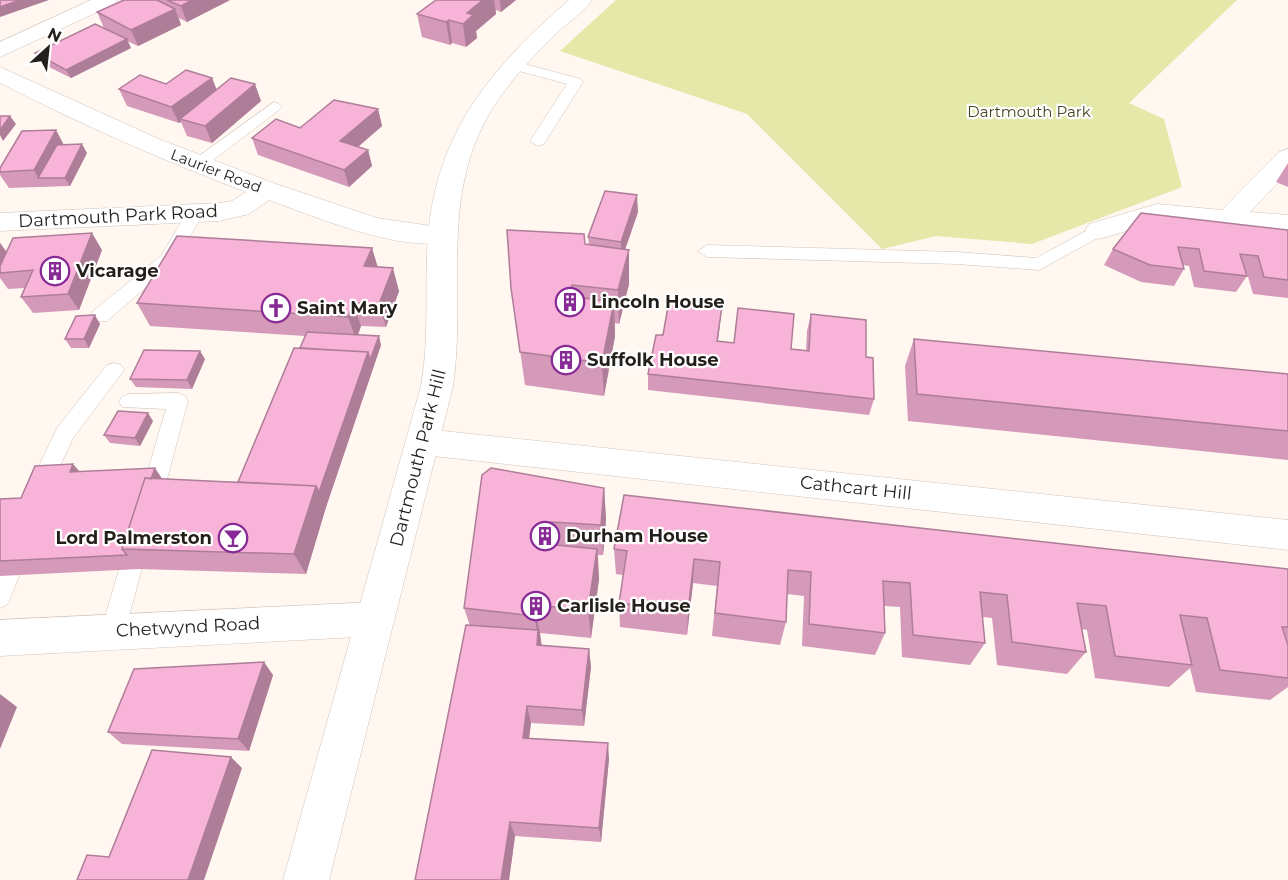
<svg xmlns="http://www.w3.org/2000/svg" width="1288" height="880" font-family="Montserrat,sans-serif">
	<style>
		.green { fill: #e4e8a8 }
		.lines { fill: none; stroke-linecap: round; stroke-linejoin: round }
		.lane-casing { stroke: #cfc2b8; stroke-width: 1 }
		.street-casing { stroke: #cfc2b8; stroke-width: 1 }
		.secondary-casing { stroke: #cfc2b8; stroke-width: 1 }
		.lane { fill: #fff; fill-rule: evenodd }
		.street { fill: #fff; fill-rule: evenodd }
		.secondary { fill: #fff; fill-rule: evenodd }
		.wall { fill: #d59aba }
		.shaded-wall { fill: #ae7d97 }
		.building { fill: #f8b3d8; stroke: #ae7d97; stroke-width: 1.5 }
		.labels { text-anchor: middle; stroke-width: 4.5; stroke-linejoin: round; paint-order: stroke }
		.far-park-label { font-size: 15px; fill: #454720; stroke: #fff }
		.far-street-label { font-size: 15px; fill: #231f1b; stroke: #fff }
		.street-label { font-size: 18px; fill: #231f1b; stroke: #fff }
		.poi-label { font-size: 18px; font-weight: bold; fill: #231f1b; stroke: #fff; text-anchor: start }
	</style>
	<rect width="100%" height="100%" fill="#fff7f0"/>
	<path class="green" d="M616,0H1237L1129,103L1164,119L1182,187L1032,244L936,236L882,249L747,114L560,51Z"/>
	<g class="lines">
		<g class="lane-casing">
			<path id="lane" d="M513,61L581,79L583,82L544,144L538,146L530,141L567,84L508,68L506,65Z
				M274,102L279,104L282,107L279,110L204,167H192L190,164L192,161Z
				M195,208L204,213L173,264L107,321H93L91,316L93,311L161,256L189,209Z
				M1099,224L1108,230L1105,234L1039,270L957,264L707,257L698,251L707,245L957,252L1036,258Z
				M114,363L121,365L124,370L73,438L46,497L38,500L30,497L27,491L57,428L107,365Z
				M178,393L185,396L188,401L161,501L158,507L150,510L142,507L139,501L166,409L122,407L119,402L122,397L129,394Z
				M138,532L146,535L149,542L125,631L122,639L113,642L104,639L101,631L127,542L130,535Z
				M7,566L15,569L19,576L8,604L0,608V568Z"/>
		</g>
		<g class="street-casing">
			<path id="street" d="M91,0H118L115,4L0,57V42Z
				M0,67L159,139L276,184L377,218L452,229L456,235L452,241C404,254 315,217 269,200L249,214L219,221L0,231V213L219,203L232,201L246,192C162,160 80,124 0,83Z
				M1288,149V172L1250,212L1288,215V233L1158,222L1099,239L1089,236L1085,230L1089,224L1157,204L1222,210L1279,152Z
				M424,429L1288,520V550L424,455L412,451L407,442L412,433Z
				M376,602L389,607L395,619L389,631L376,636L0,656V620Z"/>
		</g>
		<g class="secondary-casing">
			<path id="secondary" d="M569,0H592C584,12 570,21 559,31C536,53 514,76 496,103C437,192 467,288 453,386L329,880H283L421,386C430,336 424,286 428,236C437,130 493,66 569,0Z"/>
		</g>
		<use href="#lane" class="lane"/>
		<use href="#street" class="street"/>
		<use href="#secondary" class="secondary"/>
	</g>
	<path class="wall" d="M124,0H230L187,22L179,18L181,25L138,46L127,41L131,48L71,78L39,62L35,53L104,28L97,12Z
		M436,0H516L501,12L496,10V14L476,31L477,38L466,47L452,43L450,45L422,37L417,14Z
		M212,78L217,90L261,101L212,143L187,136L181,122L179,123L127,106L119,89Z
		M378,109L382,126L358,147L368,150L372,166L349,187L258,155L252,138Z
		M64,145L87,153L70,186L9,188L0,175V168Z
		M1288,163V187L1276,182Z
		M638,212L625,250H629V284L619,324L615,323V336L604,396L525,385L511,288L585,244L589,245L588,237Z
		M1288,230V298L1253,294L1247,273V276L1236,292L1194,287L1189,266L1183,265L1184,269L1174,286L1141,282L1104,265L1113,249Z
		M0,243L6,252L102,250L79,310L33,313L21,297L25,288L8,289L0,278Z
		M372,248L377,267L399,291L386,327L361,326L358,335L381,345L326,507L306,574L139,569L0,576V499L21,498L79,471L162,479L238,482L305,336L150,326L137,303Z
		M722,306L718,342L806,351L807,331L811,314L866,357L874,399L869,415L648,390V374L663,335Z
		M100,324L89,348H71L65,339Z
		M914,339L1288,374V460L908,421L905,366Z
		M205,359L192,389L136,387L130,379Z
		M153,421L140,446L110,443L104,435Z
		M482,475L604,488L606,519L603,555H598L599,579L591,638L540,633L541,645L589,649L591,667L584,726L531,723L529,738L609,759L601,842L515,836L509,880H415L470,626L464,608Z
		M614,549L1288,569V687L1270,700L1196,692L1190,668L1169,687L1095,678L1087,630L1082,629L1086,652L1067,674L997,665L992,618L982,617L985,643L970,665L902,657L900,607L884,606L885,633L875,655L802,646L804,596L787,594L786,622L780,645L712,636L717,586L693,583L687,635L620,627L619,603L623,575L616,574Z
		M273,675L249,751L122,744L108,732Z"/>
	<path class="shaded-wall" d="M20,0H49L0,17V7Z
		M192,0H230L187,22L181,6Z
		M483,0H494L496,14L476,31L477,38L466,47L463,24L467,13Z
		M500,0H516L501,12Z
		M175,9L181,25L138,46L131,30Z
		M449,20L452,43L450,45L446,22Z
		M127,39L131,48L71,78L66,70Z
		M212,78L218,94L180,119L181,122L179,123L171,107Z
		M255,84L261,101L212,143L205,126Z
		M378,109L382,126L345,158L340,141Z
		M10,116L16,124L3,141L0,135V130Z
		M56,130L65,147L38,178L34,170Z
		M82,144L87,153L70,186L65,178Z
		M368,150L372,166L349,187L344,170Z
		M637,195L638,212L622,258L621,242Z
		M92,233L102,250L79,310L68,294Z
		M0,243L9,255L0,272Z
		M372,248L379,271L364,266Z
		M629,250V284L619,324L618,290Z
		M393,268L399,291L386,327L379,304Z
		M572,285L575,319L568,296Z
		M614,302L615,336L604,396L602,363Z
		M353,303L361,326L356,340L348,317Z
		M95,315L100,324L89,348L84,339Z
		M379,336L381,345L326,507L306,574L294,554L316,486L368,352Z
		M200,351L205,359L192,389L187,380Z
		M148,413L153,421L140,446L135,438Z
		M73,464L86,479L70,472Z
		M155,468L165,483L129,549Z
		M604,488L606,519L603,555L601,525Z
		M551,522L555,552L547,544Z
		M597,549L599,579L591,638L588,610Z
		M694,559L693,583L687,635L688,612Z
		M534,605L540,633L542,648L537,645L538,635L534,616Z
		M589,649L591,667L584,726L582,710Z
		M264,662L273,675L249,751L238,739Z
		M0,694L17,707L0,749Z
		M527,706L531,723L527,754L523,738Z
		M608,743L609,759L601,842L599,828Z
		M231,757L242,768L204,880H188Z
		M510,822L515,836L509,880H501Z"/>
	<path class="building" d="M0,0H20L0,7Z
		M124,0H157L175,9L131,30L97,12Z
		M167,0H192L181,6Z
		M436,0H483L467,13L473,15L463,24L449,20L446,22L417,14Z
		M95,24L127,39L66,70L35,53Z
		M186,70L212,78L171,107L119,89L140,75L166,84Z
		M231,78L255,84L205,126L180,119Z
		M334,100L378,109L340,141L368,150L344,170L252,138L276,119L300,128Z
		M0,116H10L0,130Z
		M56,130L34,170L0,172V168L22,131Z
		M82,144L65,178H38L57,145Z
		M605,191L637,195L621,242L588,237Z
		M1141,213L1288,230V280L1264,277L1258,256L1240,254L1247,276L1204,271L1199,249L1178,247L1184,269L1150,265L1113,249Z
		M507,230L584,234L585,244L629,250L618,290L572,285L568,296L614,302L602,363L520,352L511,288Z
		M92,233L68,294L21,297L33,270L0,273V266L13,238Z
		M177,236L372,248L364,266L393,268L379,304L353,303L348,317L137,303Z
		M669,301L722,306L717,341L734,343L738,308L794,314L791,349L809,351L811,314L866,320V357L873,358L874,399L648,374L656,335H663Z
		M95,315L84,339H65L76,316Z
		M307,332L379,336L370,360L368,352L300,348Z
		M914,339L1288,374V431L917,394Z
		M294,348L368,352L319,492L316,486L238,482Z
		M144,350L200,351L187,380L130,379Z
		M118,411L148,413L135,438L104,435Z
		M73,464L70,472L155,468L151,479L145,478L122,549L127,555L0,561V499L21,498L35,466Z
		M491,468L604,488L601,525L551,522L547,544L597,549L588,610L534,605V616L464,608L482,475Z
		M145,478L316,486L294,554L122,549Z
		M624,495L1288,569V627H1282L1288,645V678L1220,670L1207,618L1180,615L1192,665L1115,656L1106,606L1077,603L1086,652L1012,642L1007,595L980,592L985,643L913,635L910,583L883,581L885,633L809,624L811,572L788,570L786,622L715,613L720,562L694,559L688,612L619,603L627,551L614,549Z
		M466,625L538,630L537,645L589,649L582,710L527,706L523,738L608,743L599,828L510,822L501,880H415Z
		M264,662L238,739L108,732L134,669Z
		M152,750L231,757L188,880H77L87,855L109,857Z"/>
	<defs>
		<g id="building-ring" transform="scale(1.5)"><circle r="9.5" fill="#fff" stroke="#882a95" stroke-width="1.5"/><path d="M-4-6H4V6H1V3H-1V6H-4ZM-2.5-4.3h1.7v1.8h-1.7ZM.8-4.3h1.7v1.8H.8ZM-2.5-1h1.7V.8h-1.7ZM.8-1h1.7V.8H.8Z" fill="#882a95"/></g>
		<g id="church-ring" transform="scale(1.5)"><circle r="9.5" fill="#fff" stroke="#882a95" stroke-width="1.5"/><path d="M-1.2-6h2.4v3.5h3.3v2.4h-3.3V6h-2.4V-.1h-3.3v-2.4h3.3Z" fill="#882a95"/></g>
		<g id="bar-ring" transform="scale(1.5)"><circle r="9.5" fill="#fff" stroke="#882a95" stroke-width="1.5"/><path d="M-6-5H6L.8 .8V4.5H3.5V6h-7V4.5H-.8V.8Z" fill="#882a95"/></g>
	</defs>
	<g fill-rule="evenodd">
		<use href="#building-ring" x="55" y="271"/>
		<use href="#building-ring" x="570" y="302"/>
		<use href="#church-ring" x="276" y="308"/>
		<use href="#building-ring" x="566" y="360"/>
		<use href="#building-ring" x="545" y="536"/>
		<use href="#bar-ring" x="233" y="538"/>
		<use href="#building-ring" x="536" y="606"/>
	</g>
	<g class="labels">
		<g class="far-park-label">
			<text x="1029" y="117">Dartmouth Park</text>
		</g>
		<g class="far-street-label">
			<text transform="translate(216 171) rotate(21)" y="5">Laurier Road</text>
		</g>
		<g class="street-label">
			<text transform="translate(118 216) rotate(-3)" y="6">Dartmouth Park Road</text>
			<text transform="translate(418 458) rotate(-76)" y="6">Dartmouth Park Hill</text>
			<text transform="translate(856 488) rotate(6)" y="6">Cathcart Hill</text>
			<text transform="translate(188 627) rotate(-3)" y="6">Chetwynd Road</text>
		</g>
		<g class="poi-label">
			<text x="76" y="277">Vicarage</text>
			<text x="591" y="308">Lincoln House</text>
			<text x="297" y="314">Saint Mary</text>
			<text x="587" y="366">Suffolk House</text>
			<text x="566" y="542">Durham House</text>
			<text x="212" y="544" text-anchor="end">Lord Palmerston</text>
			<text x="557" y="612">Carlisle House</text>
		</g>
	</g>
	<g transform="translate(48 48) rotate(27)" stroke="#ffffff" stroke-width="4.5" paint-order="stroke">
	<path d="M0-4.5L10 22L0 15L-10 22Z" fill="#231f1b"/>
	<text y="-9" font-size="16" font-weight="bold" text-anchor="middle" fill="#231f1b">N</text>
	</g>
</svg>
